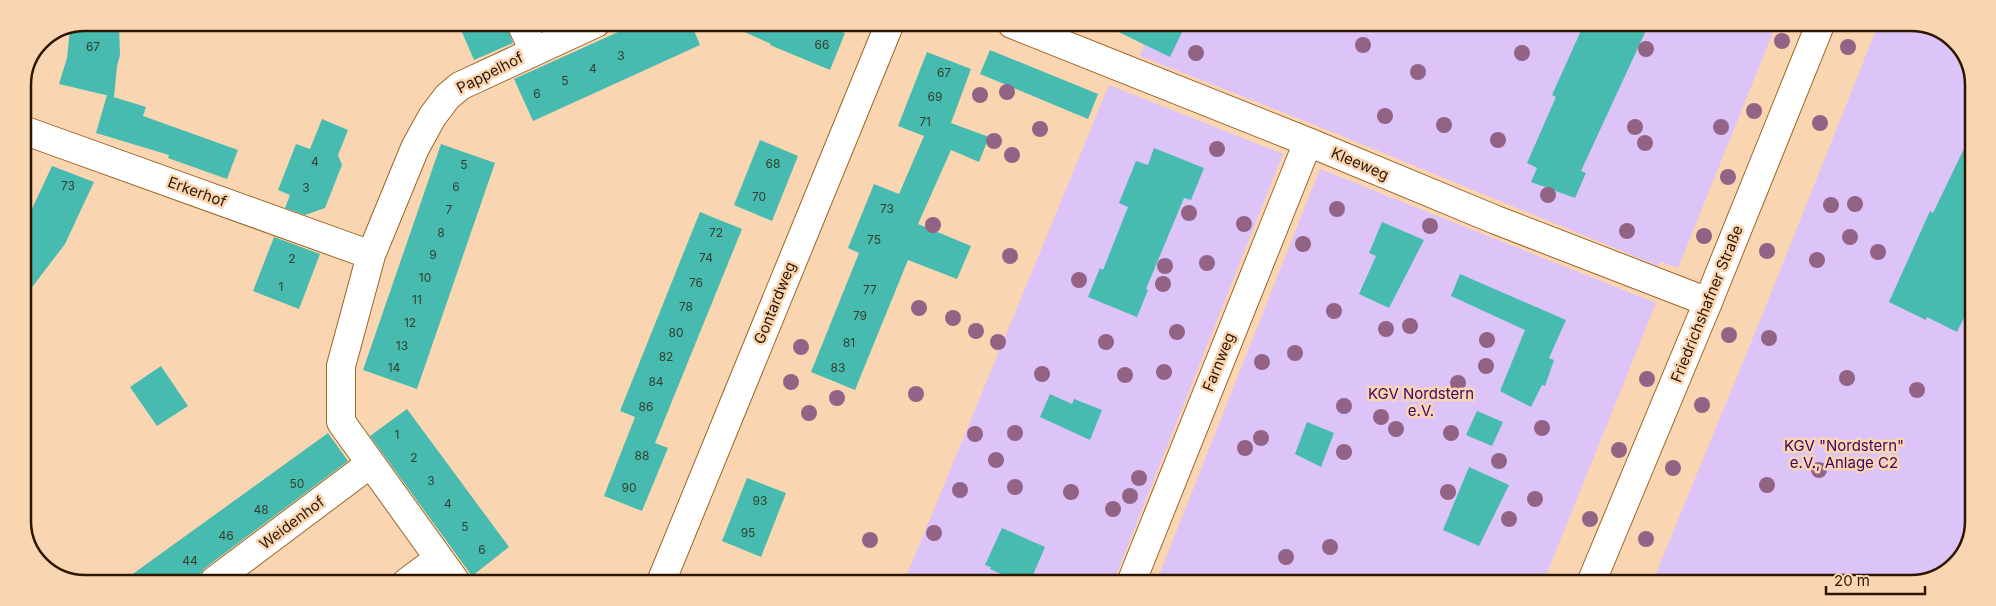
<svg xmlns="http://www.w3.org/2000/svg" width="1996" height="606" font-family="Inter,sans-serif">
	<style>
		.green { fill: #dcc3f8 }
		.building { fill: #48bbb0 }
		.lines { fill: none; stroke-linecap: round; stroke-linejoin: round }
		.street-casing { stroke: #9c6526; stroke-width: 30 }
		.secondary-casing { stroke: #9c6526; stroke-width: 30 }
		.street { stroke: #fff; stroke-width: 28 }
		.secondary { stroke: #fff; stroke-width: 28 }
		.tree { fill: #926385 }
		.labels { text-anchor: middle; stroke-width: 5; stroke-linejoin: round; paint-order: stroke }
		.number-label { font-size: 12px; fill: #333f2c }
		.street-label { font-size: 15px; fill: #2c1600; stroke: #fad5b1 }
		.park-label { font-size: 15px; fill: #3d0561; stroke: #fad5b1 }
		.rim { fill: none; stroke: #2c1600; stroke-width: 2.5 }
	</style>
	<rect width="100%" height="100%" fill="#fad5b1"/>
	<path class="green" d="M1152,24L1776,25L1678,268L1661,262L1658,266L1335,133L1140,56Z
		M1878,25H1927L1958,44L1973,81L1971,537L1949,570L1911,583H1652L1764,311Z
		M1109,85L1283,154L1113,583L904,582Z
		M1320,169L1656,303L1543,583H1156Z"/>
	<path class="building" d="M86,22L119,23L120,55L117,66L114,97L59,84L67,58L70,29Z
		M458,23H506L513,43L474,60Z
		M638,23H691L700,45L533,121L514,79Z
		M724,23H821L845,33L830,70L770,45L771,44Z
		M1102,24H1186L1170,57Z
		M1584,24H1649L1581,171L1586,173L1575,198L1531,182L1537,168L1527,163L1556,97L1552,95Z
		M990,50L1098,94L1088,119L980,74Z
		M927,52L971,69L951,123L989,137L979,162L951,150L918,224L971,246L957,279L908,260L855,390L811,372L859,253L848,248L874,184L899,194L924,136L898,126Z
		M107,95L146,107L143,116L238,150L227,179L168,158L169,155L96,133Z
		M322,119L348,130L338,155L342,165L325,208L305,215L285,208L290,195L278,190L296,144L310,149Z
		M1973,130L1972,301L1957,332L1927,317L1926,320L1889,302L1930,211L1933,213Z
		M760,140L798,156L772,221L734,205Z
		M441,144L495,163L417,389L363,370Z
		M1154,148L1204,168L1191,200L1184,198L1146,289L1148,290L1137,317L1088,297L1100,268L1103,270L1128,207L1119,203L1136,161L1148,165Z
		M52,166L94,182L65,244L23,299V228Z
		M700,212L742,229L655,443L668,448L642,511L604,496L635,417L620,411Z
		M1382,222L1424,240L1389,308L1359,294L1376,256L1369,253Z
		M274,237L320,254L299,309L253,291Z
		M1460,274L1566,320L1549,358L1554,360L1545,386L1542,385L1531,407L1500,391L1525,330L1451,296Z
		M161,366L188,406L157,426L130,387Z
		M1050,394L1072,404L1074,399L1102,410L1090,440L1040,417Z
		M407,409L509,547L472,576L370,436Z
		M1477,411L1503,422L1492,446L1466,435Z
		M1307,422L1334,433L1321,467L1295,454Z
		M328,433L348,461L205,568L200,574L199,581H123Z
		M1469,467L1509,485L1479,546L1443,530Z
		M747,478L786,493L761,557L722,541Z
		M1002,528L1045,547L1030,582H1019L990,569L991,567L985,565Z"/>
	<g class="lines">
		<g class="street-casing">
			<path id="street" d="M521,23L534,51
				M1012,24L1308,142L1496,220L1708,302
				M23,130L371,255
				M214,581L370,464
				M407,582L438,559
				M456,582L341,422V366L371,255L415,148L432,117L447,97L460,86L596,23
				M661,582L890,23
				M1131,583L1308,142"/>
		</g>
		<g class="secondary-casing">
			<path id="secondary" d="M1591,583L1708,302L1820,25"/>
		</g>
		<use href="#street" class="street"/>
		<use href="#secondary" class="secondary"/>
	</g>
	<g class="tree">
		<circle cx="1782" cy="41" r="8"/>
		<circle cx="1363" cy="45" r="8"/>
		<circle cx="1848" cy="47" r="8"/>
		<circle cx="1646" cy="49" r="8"/>
		<circle cx="1196" cy="53" r="8"/>
		<circle cx="1522" cy="53" r="8"/>
		<circle cx="1418" cy="72" r="8"/>
		<circle cx="1007" cy="92" r="8"/>
		<circle cx="980" cy="95" r="8"/>
		<circle cx="1754" cy="111" r="8"/>
		<circle cx="1385" cy="116" r="8"/>
		<circle cx="1820" cy="123" r="8"/>
		<circle cx="1444" cy="125" r="8"/>
		<circle cx="1635" cy="127" r="8"/>
		<circle cx="1721" cy="127" r="8"/>
		<circle cx="1040" cy="129" r="8"/>
		<circle cx="1498" cy="140" r="8"/>
		<circle cx="994" cy="141" r="8"/>
		<circle cx="1645" cy="143" r="8"/>
		<circle cx="1217" cy="149" r="8"/>
		<circle cx="1012" cy="155" r="8"/>
		<circle cx="1728" cy="177" r="8"/>
		<circle cx="1548" cy="195" r="8"/>
		<circle cx="1855" cy="204" r="8"/>
		<circle cx="1831" cy="205" r="8"/>
		<circle cx="1337" cy="209" r="8"/>
		<circle cx="1189" cy="213" r="8"/>
		<circle cx="1244" cy="224" r="8"/>
		<circle cx="933" cy="225" r="8"/>
		<circle cx="1430" cy="226" r="8"/>
		<circle cx="1627" cy="231" r="8"/>
		<circle cx="1704" cy="236" r="8"/>
		<circle cx="1850" cy="237" r="8"/>
		<circle cx="1303" cy="244" r="8"/>
		<circle cx="1767" cy="251" r="8"/>
		<circle cx="1878" cy="252" r="8"/>
		<circle cx="1010" cy="256" r="8"/>
		<circle cx="1817" cy="260" r="8"/>
		<circle cx="1207" cy="263" r="8"/>
		<circle cx="1165" cy="266" r="8"/>
		<circle cx="1079" cy="280" r="8"/>
		<circle cx="1163" cy="284" r="8"/>
		<circle cx="919" cy="308" r="8"/>
		<circle cx="1334" cy="311" r="8"/>
		<circle cx="953" cy="318" r="8"/>
		<circle cx="1410" cy="326" r="8"/>
		<circle cx="1386" cy="329" r="8"/>
		<circle cx="976" cy="331" r="8"/>
		<circle cx="1177" cy="332" r="8"/>
		<circle cx="1729" cy="335" r="8"/>
		<circle cx="1769" cy="338" r="8"/>
		<circle cx="1487" cy="340" r="8"/>
		<circle cx="998" cy="342" r="8"/>
		<circle cx="1106" cy="342" r="8"/>
		<circle cx="801" cy="347" r="8"/>
		<circle cx="1295" cy="353" r="8"/>
		<circle cx="1262" cy="362" r="8"/>
		<circle cx="1486" cy="366" r="8"/>
		<circle cx="1164" cy="372" r="8"/>
		<circle cx="1042" cy="374" r="8"/>
		<circle cx="1125" cy="375" r="8"/>
		<circle cx="1847" cy="378" r="8"/>
		<circle cx="1647" cy="379" r="8"/>
		<circle cx="791" cy="382" r="8"/>
		<circle cx="1458" cy="383" r="8"/>
		<circle cx="1917" cy="390" r="8"/>
		<circle cx="916" cy="394" r="8"/>
		<circle cx="837" cy="398" r="8"/>
		<circle cx="1702" cy="405" r="8"/>
		<circle cx="1344" cy="406" r="8"/>
		<circle cx="809" cy="413" r="8"/>
		<circle cx="1381" cy="417" r="8"/>
		<circle cx="1542" cy="428" r="8"/>
		<circle cx="1396" cy="429" r="8"/>
		<circle cx="1015" cy="433" r="8"/>
		<circle cx="1451" cy="433" r="8"/>
		<circle cx="975" cy="434" r="8"/>
		<circle cx="1261" cy="438" r="8"/>
		<circle cx="1245" cy="448" r="8"/>
		<circle cx="1619" cy="450" r="8"/>
		<circle cx="1344" cy="452" r="8"/>
		<circle cx="996" cy="460" r="8"/>
		<circle cx="1499" cy="461" r="8"/>
		<circle cx="1673" cy="468" r="8"/>
		<circle cx="1819" cy="470" r="8"/>
		<circle cx="1139" cy="478" r="8"/>
		<circle cx="1767" cy="485" r="8"/>
		<circle cx="1015" cy="487" r="8"/>
		<circle cx="960" cy="490" r="8"/>
		<circle cx="1071" cy="492" r="8"/>
		<circle cx="1448" cy="492" r="8"/>
		<circle cx="1130" cy="496" r="8"/>
		<circle cx="1535" cy="499" r="8"/>
		<circle cx="1113" cy="509" r="8"/>
		<circle cx="1509" cy="519" r="8"/>
		<circle cx="1590" cy="519" r="8"/>
		<circle cx="934" cy="533" r="8"/>
		<circle cx="1646" cy="539" r="8"/>
		<circle cx="870" cy="540" r="8"/>
		<circle cx="1330" cy="547" r="8"/>
		<circle cx="1286" cy="557" r="8"/>
	</g>
	<g class="labels">
		<g class="number-label">
			<text x="822" y="49">66</text>
			<text x="93" y="51">67</text>
			<text x="621" y="60">3</text>
			<text x="593" y="73">4</text>
			<text x="944" y="77">67</text>
			<text x="565" y="85">5</text>
			<text x="537" y="98">6</text>
			<text x="935" y="101">69</text>
			<text x="925" y="126">71</text>
			<text x="315" y="166">4</text>
			<text x="773" y="168">68</text>
			<text x="464" y="169">5</text>
			<text x="68" y="190">73</text>
			<text x="456" y="191">6</text>
			<text x="306" y="192">3</text>
			<text x="759" y="201">70</text>
			<text x="887" y="213">73</text>
			<text x="449" y="214">7</text>
			<text x="441" y="237">8</text>
			<text x="716" y="237">72</text>
			<text x="874" y="244">75</text>
			<text x="433" y="259">9</text>
			<text x="706" y="262">74</text>
			<text x="292" y="263">2</text>
			<text x="425" y="282">10</text>
			<text x="696" y="287">76</text>
			<text x="281" y="291">1</text>
			<text x="870" y="294">77</text>
			<text x="417" y="304">11</text>
			<text x="686" y="311">78</text>
			<text x="860" y="320">79</text>
			<text x="410" y="327">12</text>
			<text x="676" y="337">80</text>
			<text x="849" y="347">81</text>
			<text x="402" y="350">13</text>
			<text x="666" y="361">82</text>
			<text x="394" y="372">14</text>
			<text x="838" y="372">83</text>
			<text x="656" y="386">84</text>
			<text x="646" y="411">86</text>
			<text x="397" y="439">1</text>
			<text x="642" y="460">88</text>
			<text x="414" y="462">2</text>
			<text x="431" y="485">3</text>
			<text x="297" y="488">50</text>
			<text x="629" y="492">90</text>
			<text x="760" y="505">93</text>
			<text x="448" y="508">4</text>
			<text x="261" y="514">48</text>
			<text x="465" y="531">5</text>
			<text x="748" y="537">95</text>
			<text x="226" y="540">46</text>
			<text x="482" y="554">6</text>
			<text x="190" y="565">44</text>
		</g>
		<g class="street-label">
			<text transform="translate(490 73) rotate(-27)" y="5">Pappelhof</text>
			<text transform="translate(1360 164) rotate(23)" y="5">Kleeweg</text>
			<text transform="translate(197 192) rotate(20)" y="5">Erkerhof</text>
			<text transform="translate(775 303) rotate(-68)" y="5">Gontardweg</text>
			<text transform="translate(1707 304) rotate(-68)" y="5">Friedrichshafner Straße</text>
			<text transform="translate(1219 362) rotate(-68)" y="5">Farnweg</text>
			<text transform="translate(292 523) rotate(-37)" y="5">Weidenhof</text>
		</g>
		<g class="park-label">
			<text x="1421" y="399">KGV Nordstern<tspan x="1421" dy="17">e.V.</tspan></text>
			<text x="1844" y="451">KGV "Nordstern"<tspan x="1844" dy="17">e.V., Anlage C2</tspan></text>
		</g>
	</g>
	<path d="M0 0H1996V606H0ZM85 31H1911A54 54 0 0 1 1965 85V521A54 54 0 0 1 1911 575H85A54 54 0 0 1 31 521V85A54 54 0 0 1 85 31Z" fill="#fad5b1" fill-rule="evenodd"/>
	<path class="rim" d="M85 31H1911A54 54 0 0 1 1965 85V521A54 54 0 0 1 1911 575H85A54 54 0 0 1 31 521V85A54 54 0 0 1 85 31Z"/>
	<path d="M1826 586v8h99v-8" fill="none" stroke="#2c1600" stroke-width="2.5"/>
	<text x="1834" y="586" font-size="15" fill="#2c1600" stroke="#fad5b1" stroke-width="4" paint-order="stroke">20 m</text>
</svg>
